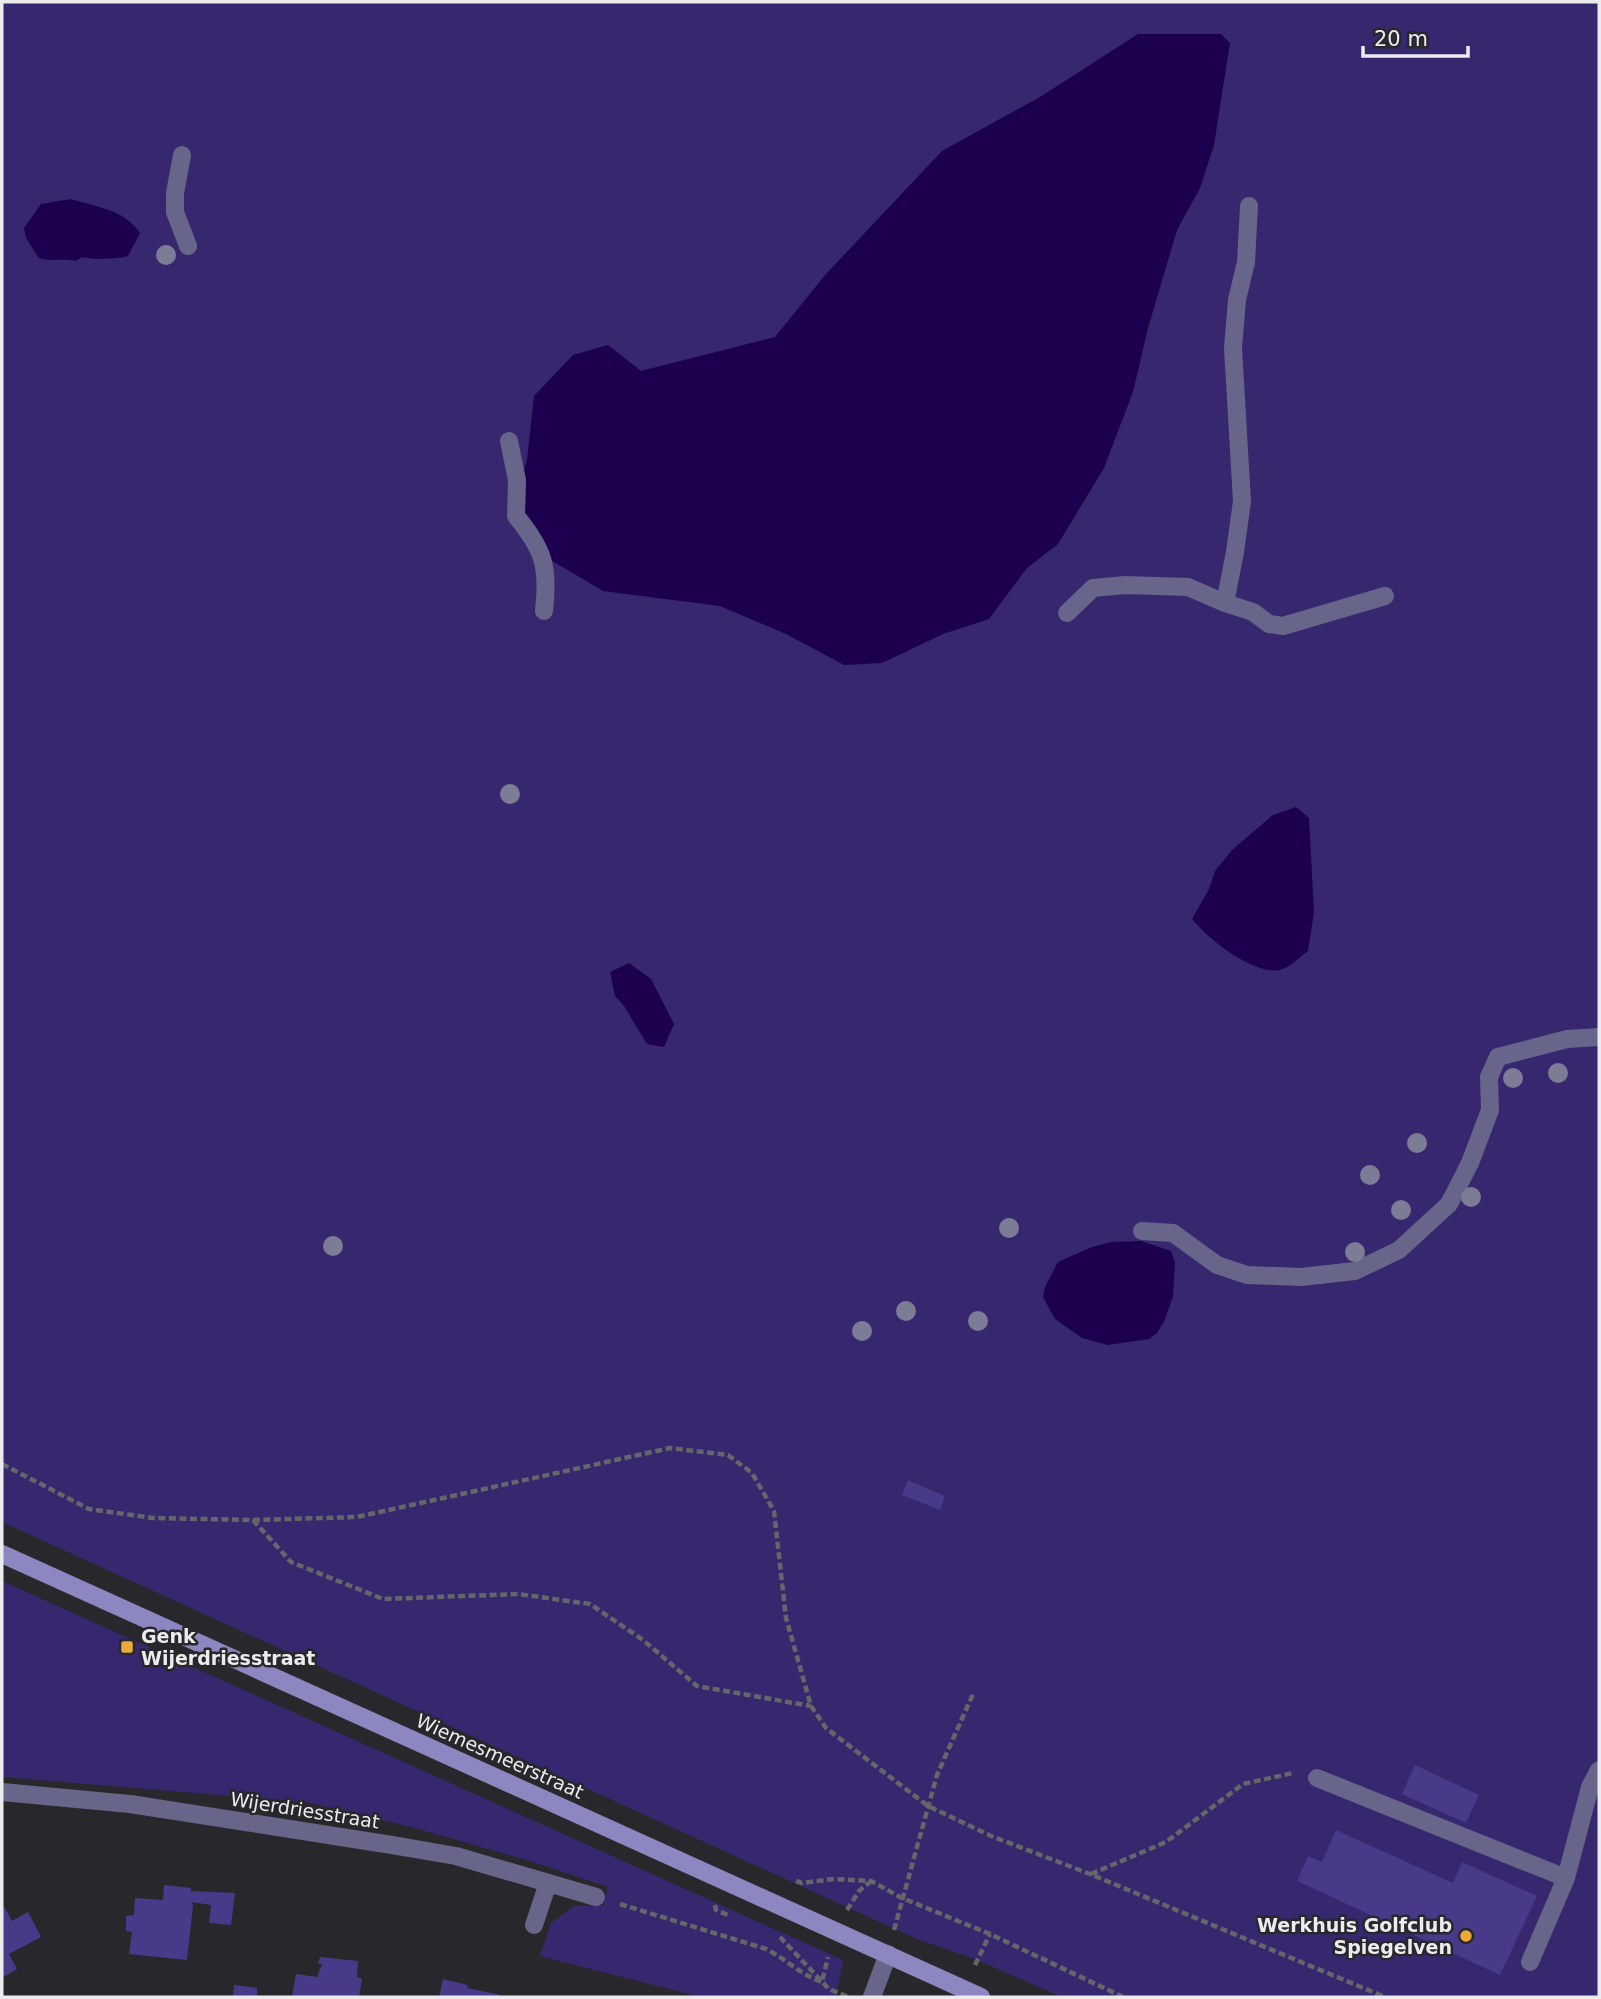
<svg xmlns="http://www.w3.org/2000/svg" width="1601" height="1999" font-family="'DejaVu Sans',sans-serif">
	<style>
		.green { fill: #36276e }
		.water { fill: #1c004f }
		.building { fill: #483a89 }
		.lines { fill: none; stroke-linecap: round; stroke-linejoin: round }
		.path { stroke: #66666a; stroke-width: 4.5; stroke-dasharray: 7 3.5; stroke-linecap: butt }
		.service { stroke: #68658a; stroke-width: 18 }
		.minor { stroke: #68658a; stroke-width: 18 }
		.secondary { stroke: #8c87c1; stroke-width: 18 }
		.tree { fill: #7d7c96 }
		.poi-dot { fill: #e9aa38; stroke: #28282c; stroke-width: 2.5 }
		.labels { text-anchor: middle; stroke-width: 5; stroke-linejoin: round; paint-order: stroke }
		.poi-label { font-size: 19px; font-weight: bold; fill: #ececef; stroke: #28282c; text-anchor: start }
		.street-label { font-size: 19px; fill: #ececef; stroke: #28282c }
	</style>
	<rect width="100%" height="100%" fill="#28282c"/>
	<path class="green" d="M2,2H1599V1997H1062L977,1960L917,1939L2,1522Z
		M2,1581L843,1960L836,1997H701L540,1956L551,1923L575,1905L603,1906L608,1887L530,1861L411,1827L306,1802L2,1777Z"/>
	<path class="water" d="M1138,34H1221L1230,43L1214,145L1200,188L1177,230L1148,328L1133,392L1104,468L1058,544L1027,568L989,619L943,634L882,663L844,665L786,634L720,606L603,591L544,556L516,495L527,460L534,396L573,355L608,345L641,371L775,337L826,274L942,151L1040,97Z
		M71,199C96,207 124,209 140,233L128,256C120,259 90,260 82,257L76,261C62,258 52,262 39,258L26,238L24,228L41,204Z
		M1296,807L1309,818L1314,912L1308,951C1300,957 1289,968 1280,970C1253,975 1208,939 1192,919L1209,889L1215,871L1232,850L1273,815Z
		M629,963L651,979L674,1024L664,1047L647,1044L624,1006L615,996L610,972Z
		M1141,1241L1171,1251L1175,1263L1173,1296L1164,1322L1157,1333L1149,1339L1108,1345L1082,1338L1055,1319L1043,1297L1045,1287L1058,1262L1092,1247L1111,1242Z"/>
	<path class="building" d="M908,1480L945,1496L940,1510L902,1495Z
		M1415,1765L1479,1795L1466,1823L1402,1794Z
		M1336,1830L1453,1883L1462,1862L1537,1896L1500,1975L1297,1881L1308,1856L1322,1862Z
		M164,1885L191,1888V1891L235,1893L231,1925L209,1923L211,1905L191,1902L193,1905L187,1960L129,1954L132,1932L126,1931V1916L134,1915L135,1898L163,1900Z
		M2,1903L12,1921L28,1912L41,1937L9,1954L17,1969L2,1978Z
		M320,1957L358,1961L357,1977L362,1979L359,1997H292L296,1974L317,1977L322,1964H318Z
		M443,1979L468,1985L467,1988L501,1995L500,1997H439Z
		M234,1985L257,1988V1997H233Z"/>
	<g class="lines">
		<path class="path" d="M2,1464L89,1509L153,1518L253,1520L357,1517L670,1448L728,1455L752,1473L774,1511L786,1618L811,1706L826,1728L928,1806L991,1836L1090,1874L1385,1997
			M253,1520L291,1562L383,1599L518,1594L590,1604L643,1640L697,1686L811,1706
			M1091,1874L1166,1842L1243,1784L1293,1773
			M796,1881L802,1883L833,1879L871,1881L902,1898L990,1934L1123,1997
			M620,1904L766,1949C786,1959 801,1975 822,1982L828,1957
			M715,1905L716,1910L730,1916
			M847,1910L859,1891L870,1882
			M894,1930L937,1775L973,1694
			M780,1937L829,1989L848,1997
			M975,1965L990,1934"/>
		<path class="service" d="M182,155L175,193V212L188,246
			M509,441L517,480L516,516C544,550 549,567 544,611
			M1225,603L1235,552L1242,501L1233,348L1237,300L1246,262L1249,206
			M1067,613L1093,588L1125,585L1188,587L1225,603L1253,612L1269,624L1283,626L1385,596
			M1142,1231L1173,1233L1217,1265L1247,1275L1301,1277L1355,1271L1399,1250L1449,1204L1470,1163L1490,1110L1489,1077L1498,1057L1567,1039L1599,1037
			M1317,1778L1566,1878
			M1530,1962L1566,1878L1590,1787L1599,1770"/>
		<path class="minor" d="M2,1792L130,1804L392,1845L456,1856L596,1897
			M534,1925L548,1883
			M872,1997L888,1954"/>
		<path class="secondary" d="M2,1554L981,1997"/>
	</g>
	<g class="tree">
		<circle cx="166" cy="255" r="10"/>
		<circle cx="510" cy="794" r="10"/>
		<circle cx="1558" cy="1073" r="10"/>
		<circle cx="1513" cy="1078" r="10"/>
		<circle cx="1417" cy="1143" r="10"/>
		<circle cx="1370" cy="1175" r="10"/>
		<circle cx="1471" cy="1197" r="10"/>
		<circle cx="1401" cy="1210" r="10"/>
		<circle cx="1009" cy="1228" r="10"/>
		<circle cx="333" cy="1246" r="10"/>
		<circle cx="1355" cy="1252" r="10"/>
		<circle cx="906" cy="1311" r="10"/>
		<circle cx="978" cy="1321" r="10"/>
		<circle cx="862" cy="1331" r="10"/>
	</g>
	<g class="poi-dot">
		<rect x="120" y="1640" width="14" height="14" rx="3.5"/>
		<circle cx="1466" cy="1936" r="7"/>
	</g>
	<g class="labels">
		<g class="poi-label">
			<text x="141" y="1643">Genk<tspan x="141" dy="22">Wijerdriesstraat</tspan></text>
			<text x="1452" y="1932" text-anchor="end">Werkhuis Golfclub<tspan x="1452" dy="22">Spiegelven</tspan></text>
		</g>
		<g class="street-label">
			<text transform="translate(500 1756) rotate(24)" y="7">Wiemesmeerstraat</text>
			<text transform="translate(305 1810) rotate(9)" y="7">Wijerdriesstraat</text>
		</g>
	</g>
	<rect width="1601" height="1999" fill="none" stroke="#ececef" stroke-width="7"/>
	<path d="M1363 46v10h105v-10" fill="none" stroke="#ececef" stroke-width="3.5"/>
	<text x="1374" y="46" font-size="21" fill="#ececef" stroke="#28282c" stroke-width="5" paint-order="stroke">20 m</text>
</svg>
